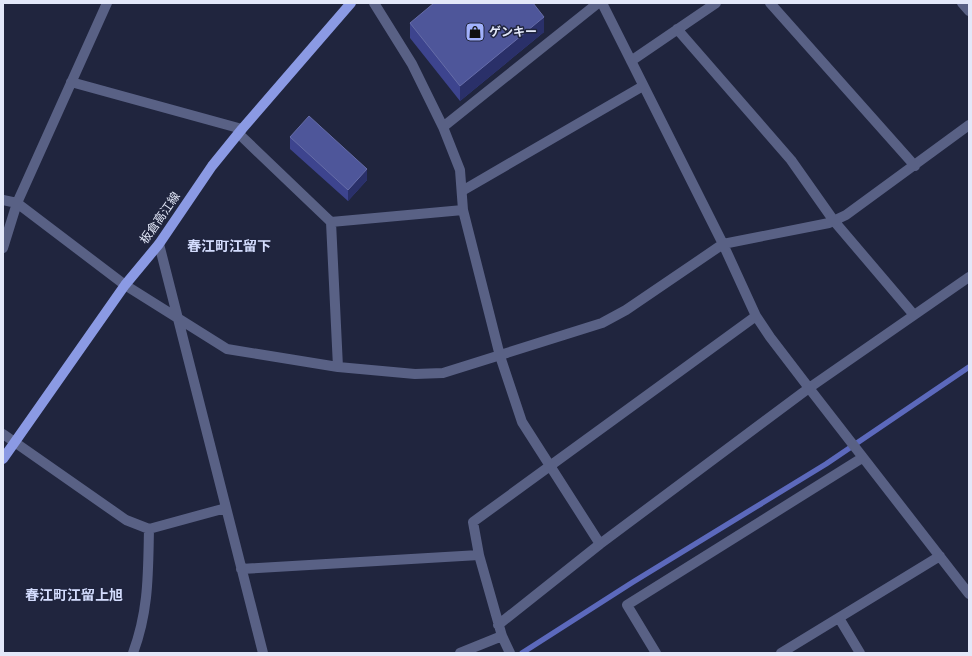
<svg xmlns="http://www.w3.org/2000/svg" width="972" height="656" font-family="'IBM Plex Sans','Noto Sans JP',sans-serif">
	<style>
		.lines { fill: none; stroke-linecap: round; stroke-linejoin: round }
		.stream { stroke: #5c69bc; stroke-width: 5.5 }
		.minor { stroke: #596185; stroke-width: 10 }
		.major { stroke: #8b9ae4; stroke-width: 10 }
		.wall { fill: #3d448e }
		.shaded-wall { fill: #2a3069 }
		.building { fill: #4e569a; stroke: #666da8 }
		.labels { text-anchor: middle; stroke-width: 3; stroke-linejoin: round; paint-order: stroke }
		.poi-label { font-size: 12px; font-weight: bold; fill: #e3e8f9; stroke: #20253e; text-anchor: start }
		.street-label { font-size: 12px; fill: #e3e8f9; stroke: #20253e }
		.quarter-label { font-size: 14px; font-weight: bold; fill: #d3dcfd; stroke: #20253e }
	</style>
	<rect width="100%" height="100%" fill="#20253e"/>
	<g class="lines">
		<path class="stream" d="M522,653L633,582L826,464L969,367"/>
		<path class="minor" d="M374,3L412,64L443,127L460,170L463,210L500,356L522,422L600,544
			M602,3L723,244L756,316L770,337L809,388L969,594
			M770,3L915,166
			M962,3L969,11
			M677,29L791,160L834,221L914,315
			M631,61L716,3
			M71,82L242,129
			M443,127L598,3
			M238,133L331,222L338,367
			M462,191L643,86
			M3,200L17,203L125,285L227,349L338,367L415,374L443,373L602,323L626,310L723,244L829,223L846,215L969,125
			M331,222L463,210
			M159,244L263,653
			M3,248L17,203L107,3
			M3,434L126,520L149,529L226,508
			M479,555L473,522L756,316
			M241,569L479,555L502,636L510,653
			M839,618L860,653
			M498,625L600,544L809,388L969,277
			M133,653C149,610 148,573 149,529
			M460,653L502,636
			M656,653L627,605L862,458
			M781,653L940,556"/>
		<path class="major" d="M3,459L125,285L159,244L212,166L242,129L351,3"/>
	</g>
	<path class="wall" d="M410,23L544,32L460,101L410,38Z
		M290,137L367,180L348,201L290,149Z"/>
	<path class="shaded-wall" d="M544,17V32L460,101V86Z
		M367,169V180L348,201V190Z"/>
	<path class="building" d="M434,3H533L544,17L460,86L410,23Z
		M309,116L367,169L348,190L290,137Z"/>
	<defs>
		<g id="shop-square" transform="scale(1)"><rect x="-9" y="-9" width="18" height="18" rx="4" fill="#a2b2fd" stroke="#20253e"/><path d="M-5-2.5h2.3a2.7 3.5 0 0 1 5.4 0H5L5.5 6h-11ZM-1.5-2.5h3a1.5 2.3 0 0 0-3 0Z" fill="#111"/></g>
	</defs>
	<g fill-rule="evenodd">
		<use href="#shop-square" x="475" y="32"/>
	</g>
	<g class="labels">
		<g class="poi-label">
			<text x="489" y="36">ゲンキー</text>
		</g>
		<g class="street-label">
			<text transform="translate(160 218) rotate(-55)" y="4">板倉高江線</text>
		</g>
		<g class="quarter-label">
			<text x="229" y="251">春江町江留下</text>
			<text x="74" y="600">春江町江留上旭</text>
		</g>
	</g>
	<rect width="972" height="656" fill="none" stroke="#e3e8f9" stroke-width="8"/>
</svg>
